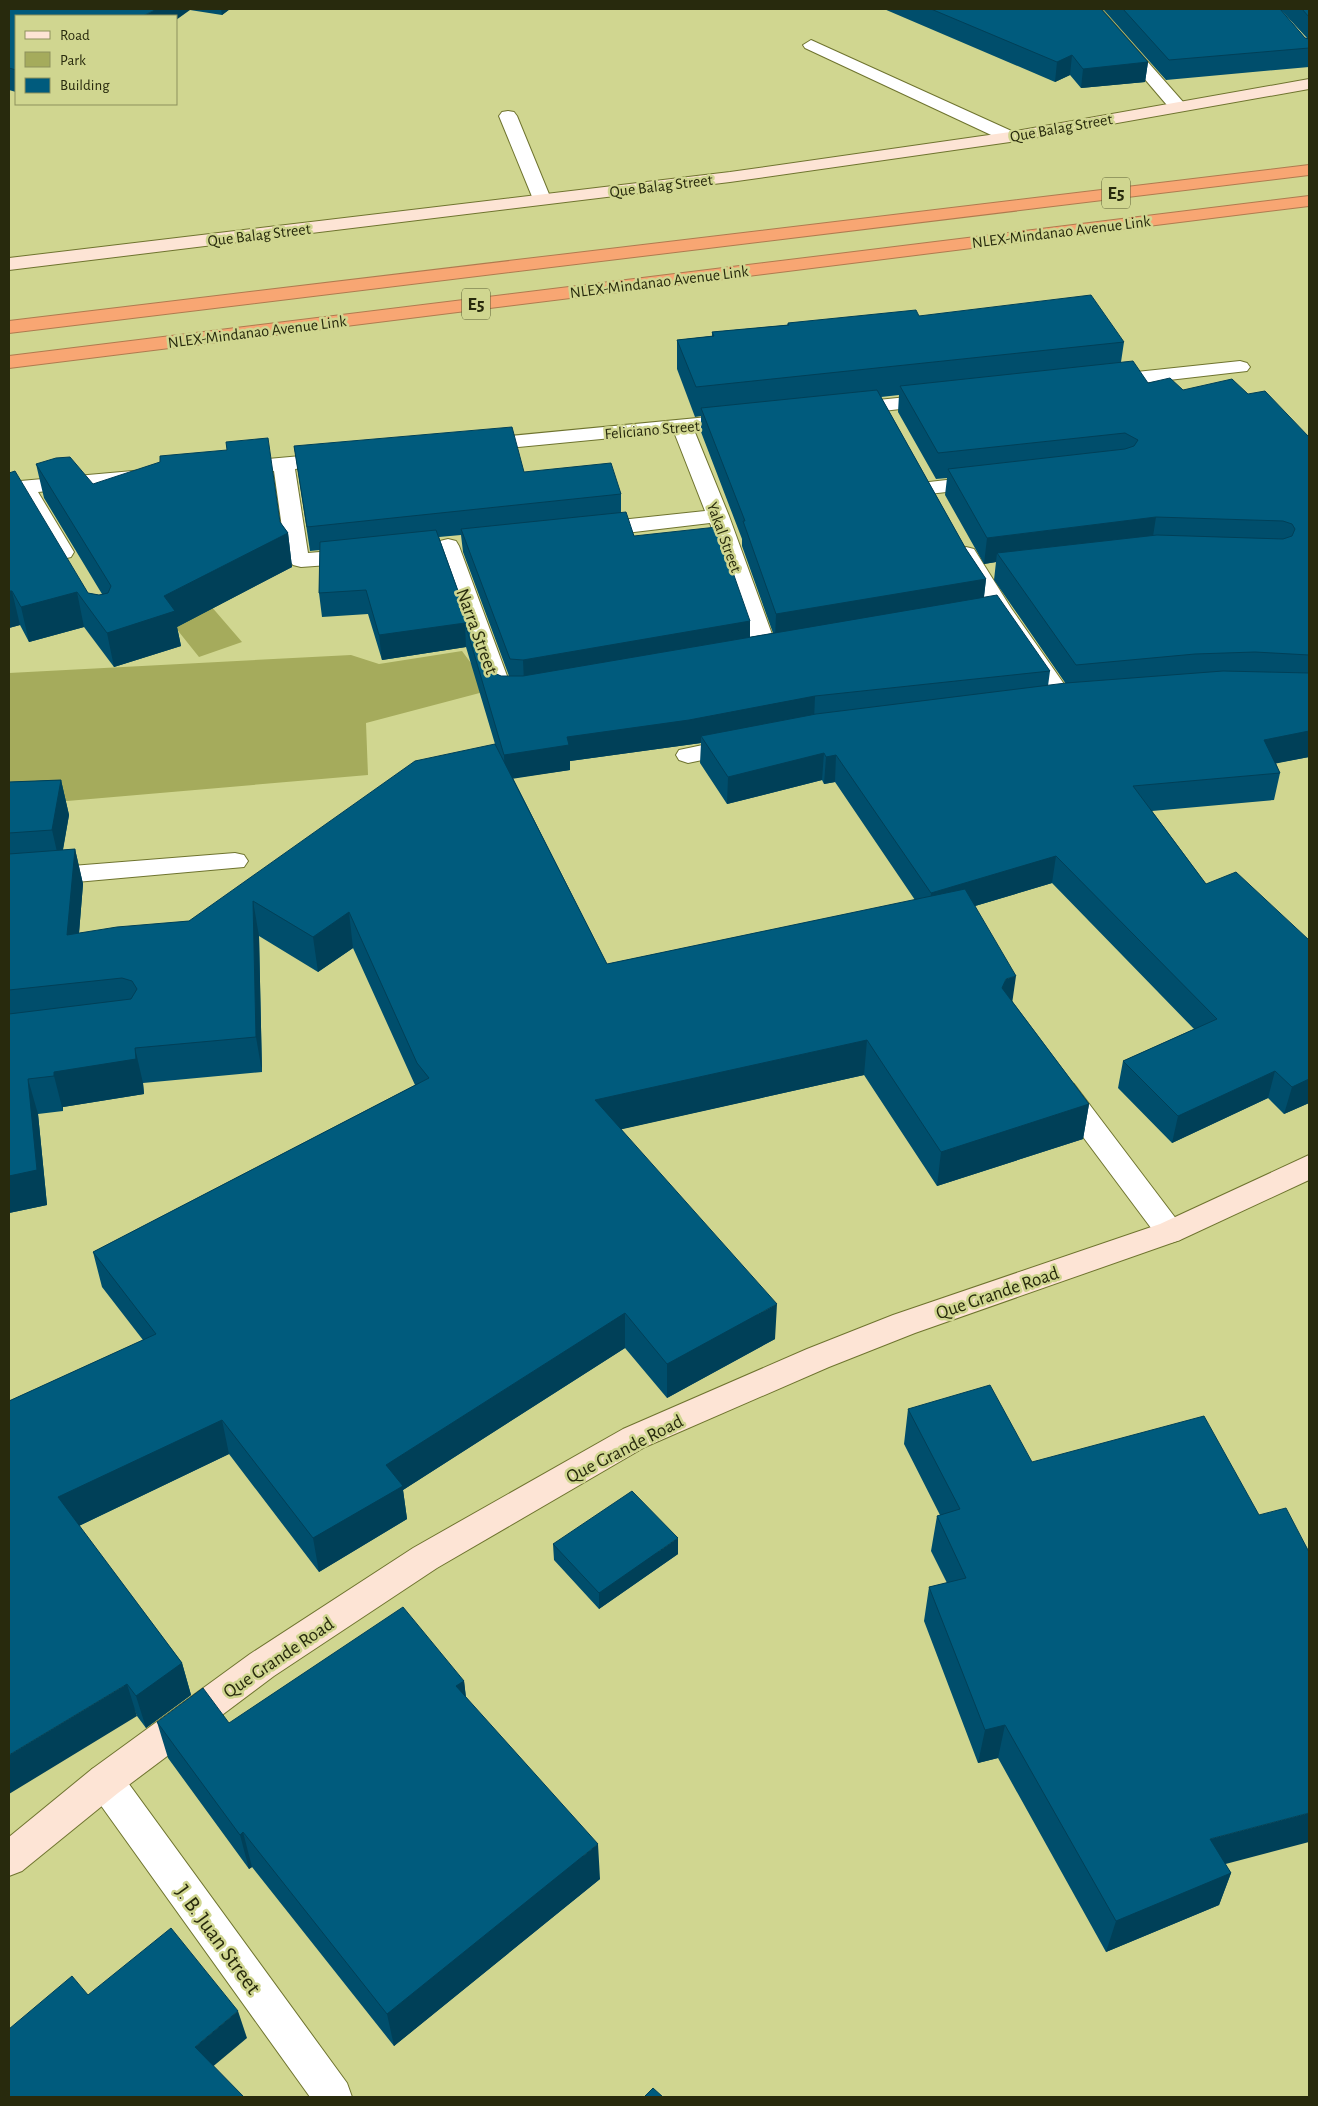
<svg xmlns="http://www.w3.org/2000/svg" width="1318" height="2106" font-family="'Alegreya Sans',sans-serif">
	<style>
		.green { fill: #a5ab5c }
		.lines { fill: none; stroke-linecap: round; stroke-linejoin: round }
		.lane-casing { stroke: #6f742f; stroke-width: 2 }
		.street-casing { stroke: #6f742f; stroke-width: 2 }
		.secondary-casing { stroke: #6f742f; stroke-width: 2 }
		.highway-casing { stroke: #af7b4f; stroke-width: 2 }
		.lane { fill: #fff; fill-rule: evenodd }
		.street { fill: #fff; fill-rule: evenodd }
		.secondary { fill: #fde4d5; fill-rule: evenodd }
		.highway { fill: #f8a673; fill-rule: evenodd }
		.wall { fill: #004e6c; fill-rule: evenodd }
		.shaded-wall { fill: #004058 }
		.building { fill: #005b7d; stroke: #004058 }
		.labels { text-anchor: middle; stroke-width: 5; stroke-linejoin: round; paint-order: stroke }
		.far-street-label { font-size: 16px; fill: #282a0d; stroke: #d0d690 }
		.shield { fill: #d0d690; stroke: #5a5e34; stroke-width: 1 }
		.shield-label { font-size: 18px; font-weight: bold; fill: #282a0d }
		.street-label { font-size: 19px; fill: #282a0d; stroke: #d0d690 }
		.near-street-label { font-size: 22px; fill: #282a0d; stroke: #d0d690 }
	</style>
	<rect width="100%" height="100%" fill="#d0d690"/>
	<path class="green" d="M204,598L242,642L199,657L163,612Z
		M462,651L491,690L366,723L368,775L9,806V673L351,655L379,664Z"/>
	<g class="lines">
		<g class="lane-casing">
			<path id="lane" d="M811,40L1016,133L1019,137L1016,141H1004L805,48L803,45Z
				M508,111L514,112L517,116L551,199L548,203H536L533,199L499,116L502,112Z
				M736,738L745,741L748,746L745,751L688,763L679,760L676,755L679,750Z
				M235,853L244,855L248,861L244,867L9,888V871Z
				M1064,1081L1074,1084L1180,1224L1185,1232L1180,1240L1170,1243L1160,1240L1054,1098L1050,1091L1054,1084Z"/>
		</g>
		<g class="street-casing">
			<path id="street" d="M1085,9H1101L1184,103L1187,107L1184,111H1172Z
				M1240,361L1247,363L1250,367L1247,371L1108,387L1101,385L1098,381L1101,377L1108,375Z
				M936,394L943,396L946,400L943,404L849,415L842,413L839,409L842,405L849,403Z
				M739,414L746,416L749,420L746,424L694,430L729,516L777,648L773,653L765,655L757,653L753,648L710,523L592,537L584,535L581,530L584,525L592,523L705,511L674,432L478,451L471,449L468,445L471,441L478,439Z
				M334,453L341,455L344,459L341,463L295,469L308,553L356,549L364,551L367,556L364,561L356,563L301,567L293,565L286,556L274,471L234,474L227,472L223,468L227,464L234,462Z
				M144,470L151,472L155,476L151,480L38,492L74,552L71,557L63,559L55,557L18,494H9V482Z
				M982,476L990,477L993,482L990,487L929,494L921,493L918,488L921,483L929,482Z
				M448,539L456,541L459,546L510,684L526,687L530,692L526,697C510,701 497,702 487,687L437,546L440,541Z
				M966,547L974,549L1011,608L1071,694L1089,695L1093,700L1089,705L1065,709L1057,707L989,609L955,554L958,549Z
				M105,1765L118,1769L347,2083L352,2097H310L92,1793L87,1781L92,1769Z"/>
		</g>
		<g class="secondary-casing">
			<path id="secondary" d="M1309,79V89L1010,142L730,182L9,270V258L730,172L1010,132Z
				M1309,1155V1180L1180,1240L915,1333L829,1367L645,1447L437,1568L274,1676L118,1793L22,1871L9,1876V1837L92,1769L250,1654L413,1548L623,1429L807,1349L893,1315L1160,1224Z"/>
		</g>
		<g class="highway-casing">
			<path id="highway" d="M1309,165V175L9,333V321Z
				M1309,196V206L9,368V356Z"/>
		</g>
		<use href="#lane" class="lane"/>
		<use href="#street" class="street"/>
		<use href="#secondary" class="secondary"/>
		<use href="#highway" class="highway"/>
	</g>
	<path class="wall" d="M9,9H230L222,15L190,10L16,16V92L9,90Z
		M884,9H1101L1148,62L1145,82L1081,88L1070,75L1055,82Z
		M1103,9H1280L1305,38H1307L1280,9H1309V67L1166,80Z
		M919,316L1124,342L1121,362L1148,383L1183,390L1248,394L1309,437V757L1276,763L1280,773L1274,800L1152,811L1206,884L1309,940V1103L1284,1114L1268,1098L1172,1143L1118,1088L1123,1061L1194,1029L1052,883L975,906L1012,1001L1089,1104L1083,1139L937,1186L864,1075L621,1129L775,1339L667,1398L625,1348L403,1490L407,1519L319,1572L229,1454L79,1526L182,1663L191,1695L146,1728L137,1716L9,1401L143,1340L102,1287L93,1252L415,1085L353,948L318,972L259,936L262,1072L143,1083L144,1094L63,1107V1111L38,1114L47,1205L9,1213V782L61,780L69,815L63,850L75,849L83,884L79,933L189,921L495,744L466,647L382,660L368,614L322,617L319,593L320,550L310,551L294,446L524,472L621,494V512L634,536L750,621V637L773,633L742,546V539L701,432V416L695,417L677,369V340L712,336V332L787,325L788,323ZM899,395L898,412L936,479L947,478L945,495L984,564L996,562L994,580L1066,684L1048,686L1050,671L984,597L986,579L966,549L881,397ZM461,535L463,552L509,676H501L492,672L484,663L439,537ZM701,743L700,763L727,804L822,780L824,784L835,782L915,900L607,964L513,778L570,770V761Z
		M36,464L93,484L280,522L288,533L292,567L177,627L181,646L114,667L84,627L29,642L20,625L9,628V473L88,593L99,595L102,594L44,498Z
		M908,1409L1225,1864L1231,1873L1219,1905L1106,1952L998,1758L978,1763L924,1621L929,1587L947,1583L931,1551L937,1516L940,1515L904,1444Z
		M553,1544L678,1554L599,1609L554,1560Z
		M464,1681L466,1697L600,1879L394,2046L252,1867L249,1869L168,1758L157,1722L229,1723Z"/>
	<path class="shaded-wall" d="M157,9H190V10L176,20V16H143Z
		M221,9H230L222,15Z
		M1072,55L1070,75L1055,82L1057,62Z
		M1148,62L1145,82L1081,88L1083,69Z
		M1156,517L1152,543L997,553L996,562L984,564L987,538Z
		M288,533L292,567L177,627L181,646L114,667L107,633L164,596Z
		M986,579L983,604L775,639L776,614Z
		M9,591H12L20,625L9,628Z
		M77,592L84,627L29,642L21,607Z
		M750,621V644L524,683L523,660Z
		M465,623L466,647L382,660L379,635Z
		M815,696L814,721L701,736V743L570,761V770L505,780L504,755L567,737Z
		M1309,731V757L1258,767L1264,740Z
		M824,753L822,780L727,804L728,777Z
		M836,755L835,782L824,784L826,757Z
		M61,780L69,815L60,865L52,830Z
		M75,849L83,884L76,970L67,935Z
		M1056,856L1052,883L928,920L931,893Z
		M253,901L259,936L262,1072L256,1037Z
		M349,912L353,948L318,972L313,937Z
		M1016,976L1011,1011L1002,988L1006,979Z
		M867,1040L864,1075L596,1135L595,1100Z
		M135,1048L143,1083L144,1094L63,1107V1111L54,1076V1072Z
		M1275,1071L1268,1098L1172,1143L1178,1116Z
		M28,1079L38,1114L47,1205L9,1213V1176Z
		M1309,1079V1103L1284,1114L1292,1087Z
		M1089,1104L1083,1139L937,1186L941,1152Z
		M777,1304L775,1339L667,1398V1364Z
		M625,1313V1348L403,1490L407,1519L319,1572L313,1538L386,1465Z
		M222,1420L229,1454L68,1531L58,1497Z
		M678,1538V1554L599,1609V1593Z
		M182,1663L191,1695L146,1728L136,1696Z
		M464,1681L468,1717L456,1686Z
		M127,1684L137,1716L9,1794V1755Z
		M1005,1725L998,1758L978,1763L985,1730Z
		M1309,1813V1842L1199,1871L1210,1839Z
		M243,1832L252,1867L249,1869L240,1835Z
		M598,1844L600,1879L394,2046L387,2014Z
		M1231,1873L1219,1905L1106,1952L1116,1921Z
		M238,2011L247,2038L204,2074L195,2047Z"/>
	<path class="building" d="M9,9H157L143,16H16V70L9,68Z
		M931,9H1101L1148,62L1083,69L1072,55L1057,62Z
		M1123,9H1280L1305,38L1309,39V48L1169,60Z
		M1302,9H1309V17Z
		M1091,295L1124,342L696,387L677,340L714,336L712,332L789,325L788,323L916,310L919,316Z
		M1133,361L1148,383L1170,378L1183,390L1232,379L1248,394L1265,391L1309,437V655L1255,652L1195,654L1076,665L997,553L1157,535L1283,539L1292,536L1295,529L1292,524L1283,521L1156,517L987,538L948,469L1125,449L1134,446L1138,440L1125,433L938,453L900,386Z
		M877,390L966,549L986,579L776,614L743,521H745L701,408Z
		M512,427L524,472L611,463L621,494L307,527L294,446Z
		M268,438L280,522L288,533L164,596L175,611L107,633L77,592L21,607L12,591H9V473L15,471L88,593L99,595L108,593L111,586L36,464L56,458L70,457L93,484L160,462V456L227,450L226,442Z
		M626,512L634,536L717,527L750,621L523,660L510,659L461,529Z
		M436,530L484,663L492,672L501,676H523L997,595L1050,671L815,696L689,720L567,737L569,745L504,755L465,623L379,635L366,590L319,593L320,542Z
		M1223,671L1309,673V731L1264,740L1280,773L1133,786L1206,884L1236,872L1309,940V1079L1292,1087L1275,1071L1178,1116L1123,1061L1217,1019L1056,856L931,893L836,755L826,757L824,753L728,777L701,736L816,714L1066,683Z
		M495,744L607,964L965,889L1016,976L1006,979L1002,988L1089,1104L941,1152L867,1040L595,1100L777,1304L667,1364L625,1313L386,1465L403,1486L313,1538L222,1420L58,1497L182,1663L136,1696L127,1684L9,1755V1401L156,1334L93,1252L429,1078L417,1063L349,912L313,937L253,901L256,1037L135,1048L136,1059L54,1072V1076L28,1079L37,1170L9,1176V1014L131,999L137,989L132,981L122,978L9,990V854L75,849L67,935L117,927L189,921L415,761Z
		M61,780L52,830L9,833V782Z
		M990,1385L1032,1462L1204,1416L1259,1515L1286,1508L1309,1552V1813L1210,1839L1231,1873L1116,1921L1005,1725L985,1730L929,1587L966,1578L937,1516L960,1509L908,1409Z
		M632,1491L678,1538L599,1593L553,1544Z
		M403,1607L464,1681L456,1686L598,1844L387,2014L243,1832L240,1835L157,1722L203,1688L229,1723Z
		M171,1928L238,2011L195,2047L244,2097H9V2029L72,1976L88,1995Z
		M653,2088L663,2097H644Z"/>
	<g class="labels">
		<g class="far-street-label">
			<text transform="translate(1061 127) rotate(-10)" y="6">Que Balag Street</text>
			<text transform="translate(661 185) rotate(-7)" y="6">Que Balag Street</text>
			<text transform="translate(1061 231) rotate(-7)" y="6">NLEX-Mindanao Avenue Link</text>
			<text transform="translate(259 234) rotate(-7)" y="6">Que Balag Street</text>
			<text transform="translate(659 281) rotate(-7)" y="6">NLEX-Mindanao Avenue Link</text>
			<text transform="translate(257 331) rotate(-7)" y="6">NLEX-Mindanao Avenue Link</text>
			<text transform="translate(652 429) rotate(-5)" y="6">Feliciano Street</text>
			<text transform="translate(725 537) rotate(70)" y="6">Yakal Street</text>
		</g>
		<g class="shield">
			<rect x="1102" y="177.5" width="28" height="31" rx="4"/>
			<rect x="462" y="288.5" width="28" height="31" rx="4"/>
		</g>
		<g class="shield-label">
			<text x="1116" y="199">E5</text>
			<text x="476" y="310">E5</text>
		</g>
		<g class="street-label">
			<text transform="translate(478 631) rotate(70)" y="7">Narra Street</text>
			<text transform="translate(997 1292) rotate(-19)" y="7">Que Grande Road</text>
			<text transform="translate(624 1448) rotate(-27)" y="7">Que Grande Road</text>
			<text transform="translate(278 1657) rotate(-34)" y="7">Que Grande Road</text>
		</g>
		<g class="near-street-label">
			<text transform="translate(219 1939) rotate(54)" y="8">J. B. Juan Street</text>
		</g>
	</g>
	<rect width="1318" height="2106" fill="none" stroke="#282a0d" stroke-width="20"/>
	<rect x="15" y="15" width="162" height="90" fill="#d0d690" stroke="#8d915c"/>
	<rect x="25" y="31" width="25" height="8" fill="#fde4d5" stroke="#8d915c"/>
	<text x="60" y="40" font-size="15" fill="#282a0d">Road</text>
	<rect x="25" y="52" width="25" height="15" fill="#a5ab5c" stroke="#8d915c"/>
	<text x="60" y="65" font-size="15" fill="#282a0d">Park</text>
	<rect x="25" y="78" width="25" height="15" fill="#005b7d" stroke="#8d915c"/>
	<text x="60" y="90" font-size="15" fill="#282a0d">Building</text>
</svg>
